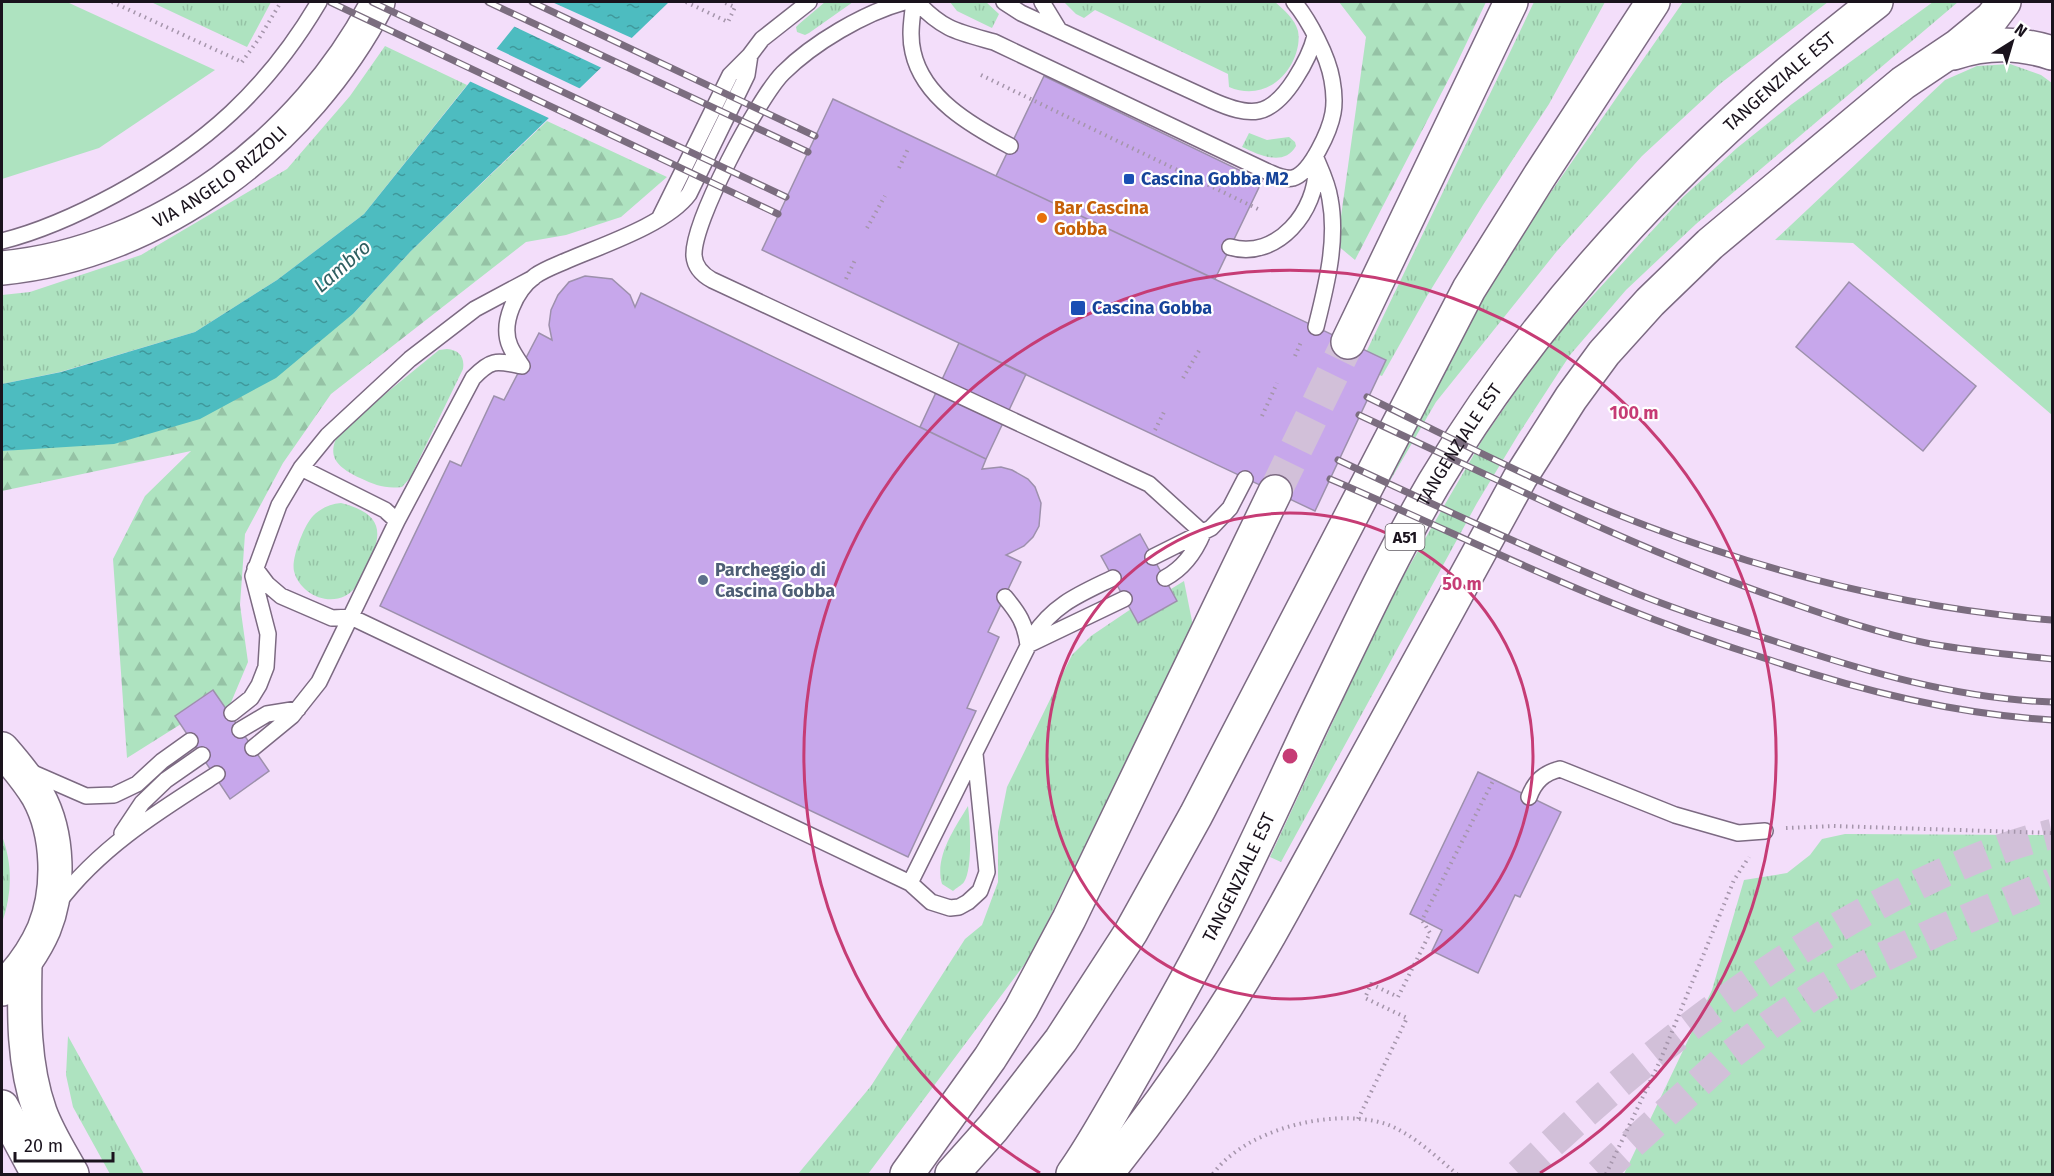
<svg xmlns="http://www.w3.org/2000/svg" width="2054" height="1176" font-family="'Fira Sans',sans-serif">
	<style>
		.grass { fill: url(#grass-tufts) }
		.forest { fill: url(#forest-firs) }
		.park { fill: #aee3c0 }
		.water { fill: url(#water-ripples) }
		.pier { fill: #f3defa }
		.building { fill: #c7a7eb; stroke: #9d90ac; stroke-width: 1.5 }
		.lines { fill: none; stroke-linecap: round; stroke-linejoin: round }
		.street-tunnel { stroke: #d2c0d9; stroke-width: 30; stroke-dasharray: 30 15; stroke-linecap: butt }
		.highway-tunnel { stroke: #d2c0d9; stroke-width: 33; stroke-dasharray: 33 16; stroke-linecap: butt }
		.lane-casing { stroke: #7c6a82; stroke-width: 18 }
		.secondary-casing { stroke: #7c6a82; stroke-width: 36 }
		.highway-casing { stroke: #7c6a82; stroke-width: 36 }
		.path { stroke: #a595ab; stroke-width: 4; stroke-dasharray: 1.5 4.5; stroke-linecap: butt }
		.lane { stroke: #fff; stroke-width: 15 }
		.secondary { stroke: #fff; stroke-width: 33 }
		.highway { stroke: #fff; stroke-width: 33 }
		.rail-casing { stroke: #7b6d7f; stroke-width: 7 }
		.rail { stroke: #fff; stroke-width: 4.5; stroke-dasharray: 14; stroke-linecap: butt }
		.ring { fill: none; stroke: #c63c75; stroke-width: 3 }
		.transit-dot { fill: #1a4fb4; stroke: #fff; stroke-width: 2 }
		.food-dot { fill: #e8710a; stroke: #fff; stroke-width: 2 }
		.service-dot { fill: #5c6f8a; stroke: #fff; stroke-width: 2 }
		.labels { text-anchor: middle; stroke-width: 4.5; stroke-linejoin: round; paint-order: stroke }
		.shield { fill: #fff; stroke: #5f5a61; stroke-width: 1.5 }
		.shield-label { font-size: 16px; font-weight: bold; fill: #1a131d }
		.street-label { font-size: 18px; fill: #1a131d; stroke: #fff }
		.transit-label { font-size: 18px; font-weight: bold; fill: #164399; stroke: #fff; text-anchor: start }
		.food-label { font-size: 18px; font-weight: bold; fill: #c56008; stroke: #fff; text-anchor: start }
		.service-label { font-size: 18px; font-weight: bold; fill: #4e5e75; stroke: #fff; text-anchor: start }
		.water-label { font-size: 20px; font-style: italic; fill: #2f5f61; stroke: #fff }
		.centre { fill: #c63c75; stroke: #fff; stroke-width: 3 }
		.ring-label { font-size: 18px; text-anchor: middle; font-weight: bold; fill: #c63c75; stroke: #fff; stroke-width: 4.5; stroke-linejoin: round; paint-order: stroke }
	</style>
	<defs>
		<pattern id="grass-tufts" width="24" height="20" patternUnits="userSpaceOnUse" patternTransform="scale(1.5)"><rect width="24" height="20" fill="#aee3c0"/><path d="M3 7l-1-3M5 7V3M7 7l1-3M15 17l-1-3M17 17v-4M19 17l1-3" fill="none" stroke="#95c2a5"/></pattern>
		<pattern id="forest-firs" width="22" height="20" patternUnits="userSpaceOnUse" patternTransform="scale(1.5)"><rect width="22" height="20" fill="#aee3c0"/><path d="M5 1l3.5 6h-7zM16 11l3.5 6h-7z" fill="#95c2a5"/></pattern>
		<pattern id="water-ripples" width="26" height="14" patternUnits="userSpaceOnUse" patternTransform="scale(1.5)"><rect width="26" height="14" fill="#4dbcc0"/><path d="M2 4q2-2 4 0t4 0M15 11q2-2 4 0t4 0" fill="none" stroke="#3f989b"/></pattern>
	</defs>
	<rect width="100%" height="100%" fill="#f3defa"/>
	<path class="grass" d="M151,2H271L247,47Z
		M825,2H853L809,33L805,35L797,32L796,27L799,24Z
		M950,2H986L999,14L992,28L957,11Z
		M1064,2H1275C1284,10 1295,19 1298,31C1300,42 1297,53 1292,63C1279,87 1255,98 1229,87L1228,74L1095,10L1084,18L1076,14Z
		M1534,2H1605L1549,104L1483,205L1427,296L1382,376L1359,367Z
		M1683,2H1828L1721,83L1642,156L1557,251L1436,402L1352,546L1480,294Z
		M1933,2H1958L1696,224L1626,290L1570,355L1518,435L1477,503L1281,862L1270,857L1389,601L1484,437L1551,341L1683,197L1737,148L1792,104Z
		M385,46L467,85L364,214L277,280L195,332L60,372L2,384V295L30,292L141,255L287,169L350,96Z
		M2010,64L2041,75L2052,83V415L1853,243L1775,240L1945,80L1977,66Z
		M1249,133L1267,140L1289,137L1295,142L1296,146C1284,167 1259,155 1242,147Z
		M447,349C459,350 465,357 463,369L410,478L402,487C385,489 375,485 360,478C337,467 324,456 341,430L439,350Z
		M341,503C383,514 384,532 367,567C361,578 357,590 345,596C325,606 299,592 294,571C291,559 304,525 313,516C321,508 330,504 341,503Z
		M1184,581L1193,626L1030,957L868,1174H798L871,1086L965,939L982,925L998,882V832L1007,787L1072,655L1091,636L1131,609L1138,623L1177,601L1171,589Z
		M968,806C970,821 973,869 964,882C962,885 956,888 953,891L942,884C934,857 955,828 968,806Z
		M1845,834L2052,835V1174H1624L1712,990L1744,880L1787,873L1810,855L1822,839Z
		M2,836C13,865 12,894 2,923Z
		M68,1036L144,1174H110L73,1107L66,1075Z"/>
	<path class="forest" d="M1339,2H1486L1457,63L1355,260L1337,245L1366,37Z
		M547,121L667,177L621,217L566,235L526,242L331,394L283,463L245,534L240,605L248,662L227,712L212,690L176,715L181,724L127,758L113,559L145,496L191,451L2,491V451L14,450L354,313L411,251Z"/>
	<path class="park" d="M2,2H67L215,70L99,148L2,179Z"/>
	<path class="water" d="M534,2H669L411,251L354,313L276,378L200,419L114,444L2,451V384L61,372L195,332L277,280L364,214Z"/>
	<path class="pier" d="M530,2H552L634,39L604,69L511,25Z
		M493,47L583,90L553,120L467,80Z"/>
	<path class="building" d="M1044,76L1262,181L1215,279L996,176Z
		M833,99L1386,360L1315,511L762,250Z
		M585,276L612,279L630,295L635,307L641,293L986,459L982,469L1001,467L1012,470L1028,479L1035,487L1041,503L1039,526L1033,537L1024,546L1006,555L1021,562L988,632L999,637L967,708L976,711L908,857L380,606L450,461L461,466L494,396L504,400L539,333L552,340L549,325L551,310L558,295L569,282Z
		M1849,282L1976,386L1923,451L1796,347Z
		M959,343L1026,374L986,459L920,427Z
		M1140,534L1177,601L1138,623L1101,556Z
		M213,690L269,771L230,799L175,716Z
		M1478,772L1561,812L1520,897L1515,895L1478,973L1432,951L1442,930L1410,914Z"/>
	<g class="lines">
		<path class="street-tunnel" d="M1519,1174C1636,1063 1762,961 1909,889C1954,867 2003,845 2052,834
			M1599,1174L1726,1058L1771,1024L1815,994L1862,967L1940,930L2052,883"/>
		<path class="highway-tunnel" d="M1275,492L1348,342"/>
		<g class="lane-casing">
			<path id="lane" d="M904,2C864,13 813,43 783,73C759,97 692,222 694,256C695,267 703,275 712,280L1149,484L1203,533
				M914,2C912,18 909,36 913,52C923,98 972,126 1010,146
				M917,2C943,30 958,32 994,42L1266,171C1274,174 1284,180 1293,178C1311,173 1330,130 1333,113C1335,102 1334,91 1332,80C1328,56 1309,20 1294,2
				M1004,2L1021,13L1211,100C1251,118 1270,118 1295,79C1304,65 1311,52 1315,36
				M1042,2L1059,30
				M1315,156C1321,170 1328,184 1330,199C1338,241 1326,287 1316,327
				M660,217L730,75L750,55
				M2,241C42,231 79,214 116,194C205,145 267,90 319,2
				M1230,247C1277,261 1318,210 1316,166
				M522,366C518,360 513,353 510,346C500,323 516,290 535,276C545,269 557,265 568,260C603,245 667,224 689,194L747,75L750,55L762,39L809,2
				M301,468L385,510L397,521
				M1153,557L1211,528L1230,508L1245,479
				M255,568L267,584L281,596L332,618L351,617L372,627L910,883L931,902L950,908L959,907L968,902L980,891L987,872L975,754
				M1165,578C1184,568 1195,552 1203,533
				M1005,597C1019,614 1025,623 1028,645
				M1028,645L1124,599
				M232,713L251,698L259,685L266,667L268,634L253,576L279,505L301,468L328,435L410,359L475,309L533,278
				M240,730L267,714L298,709
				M253,748L292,716L319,682L397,521L473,378C492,358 497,361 522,366
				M31,772L86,796L114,795L137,784L162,761L190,741
				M1529,797C1535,781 1544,773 1560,769L1675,815L1738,833L1765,831
				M122,833L142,803L166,780L202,755
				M910,883L1033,636C1054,604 1080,594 1113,578
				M58,903C100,847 159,811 217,774"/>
		</g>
		<g class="secondary-casing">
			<g id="secondary">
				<path id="s1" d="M2,268C160,253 306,141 378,2"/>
			</g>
		</g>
		<g class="highway-casing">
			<g id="highway">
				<path d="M1953,53C1987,42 2018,42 2052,53"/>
				<path d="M1348,342L1511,2"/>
				<path d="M2,749C14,763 28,779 38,796C59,834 60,890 44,929C34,952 19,972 2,989"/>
				<path d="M25,963C24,1014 23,1064 40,1112C48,1134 61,1154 72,1174"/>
				<path d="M2,1107L38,1174"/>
				<path d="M907,1174L990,1058L1021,1009L1069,919L1275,492"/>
				<path d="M952,1174L993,1128L1061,1040L1131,932L1196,815L1469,289L1539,177L1653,2"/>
				<path id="s2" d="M1073,1174C1091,1149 1106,1121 1122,1094C1152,1042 1182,990 1210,936C1247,866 1279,793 1313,721C1352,641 1389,560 1434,483C1548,293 1702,136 1876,2"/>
				<path d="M1106,1174C1172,1092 1232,1003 1283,910L1520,478L1571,398L1604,353L1650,302L1710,244L1903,83L1958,46L1992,18L2004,2"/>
			</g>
		</g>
		<path class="path" d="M112,2L242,62
			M686,2L728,22L735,7L723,2
			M242,62L258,40L281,2
			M981,75L1260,210
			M899,168L909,147
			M867,228L885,196
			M846,279L856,258
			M1295,356L1301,342
			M1183,378L1200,349
			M1262,416L1277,383
			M1155,430L1165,410
			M1786,828L1833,826L2052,833
			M1358,1119L1407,1018L1365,998L1371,984L1398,997L1430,933L1422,920L1494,779
			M1213,1174C1245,1129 1334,1107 1386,1124C1413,1134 1435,1156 1457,1174
			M1606,1174L1660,1061L1734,880L1749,857"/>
		<use href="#lane" class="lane"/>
		<use href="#secondary" class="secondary"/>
		<use href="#highway" class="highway"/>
		<g class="rail-casing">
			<path id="rail" d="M330,2L778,214
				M372,2L786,197
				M488,2L808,152
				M532,2L815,136
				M1367,397C1459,442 1551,490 1647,526C1776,575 1915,609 2052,620
				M1359,415C1499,480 1637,550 1783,600C1831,617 1881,634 1931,644C1971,651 2012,655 2052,659
				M1338,460C1430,503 1522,546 1616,585C1667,607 1721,624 1774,641C1864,671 1957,699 2052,702
				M1330,479C1424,519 1517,565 1612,603C1664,624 1716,643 1770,660C1861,691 1956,714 2052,720"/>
		</g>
		<use href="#rail" class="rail"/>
	</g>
	<g class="ring">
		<circle cx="1290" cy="756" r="243"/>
		<path d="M1040 1173A486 486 0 1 1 1540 1173"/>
	</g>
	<g class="transit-dot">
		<rect x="1123" y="173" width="12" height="12" rx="3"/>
		<rect x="1070" y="300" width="16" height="16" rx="3"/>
	</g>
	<circle class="food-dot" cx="1042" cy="218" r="6"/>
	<circle class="service-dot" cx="703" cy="580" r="6"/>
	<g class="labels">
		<rect class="shield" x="1385.5" y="524" width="39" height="26" rx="4.5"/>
		<g class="shield-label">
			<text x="1405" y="543">A51</text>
		</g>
		<g class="street-label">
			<text dy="6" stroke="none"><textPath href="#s2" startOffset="1312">TANGENZIALE EST</textPath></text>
			<text dy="6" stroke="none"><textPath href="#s1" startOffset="240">VIA ANGELO RIZZOLI</textPath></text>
			<text dy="6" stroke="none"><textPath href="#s2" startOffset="826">TANGENZIALE EST</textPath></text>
			<text dy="6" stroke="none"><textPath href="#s2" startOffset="340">TANGENZIALE EST</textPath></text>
		</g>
		<g class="transit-label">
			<text x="1141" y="185">Cascina Gobba M2</text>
			<text x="1092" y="314">Cascina Gobba</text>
		</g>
		<g class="food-label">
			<text x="1054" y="214">Bar Cascina<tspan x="1054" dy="21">Gobba</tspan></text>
		</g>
		<g class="service-label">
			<text x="715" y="576">Parcheggio di<tspan x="715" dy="21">Cascina Gobba</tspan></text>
		</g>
		<g class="water-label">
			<text transform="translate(342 266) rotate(-41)" y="7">Lambro</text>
		</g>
	</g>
	<circle cx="1290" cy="756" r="9" class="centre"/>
	<g class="ring-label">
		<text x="1634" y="419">100 m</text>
		<text x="1462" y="590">50 m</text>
	</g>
	<rect width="2054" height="1176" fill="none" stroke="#1a131d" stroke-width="6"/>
	<g transform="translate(2012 42) rotate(37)" stroke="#ffffff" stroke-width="4.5" paint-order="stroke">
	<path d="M0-4.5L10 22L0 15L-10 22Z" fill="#1a131d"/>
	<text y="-9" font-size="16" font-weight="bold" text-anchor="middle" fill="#1a131d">N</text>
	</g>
	<path d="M15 1152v9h98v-9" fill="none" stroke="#1a131d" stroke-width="3"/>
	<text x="24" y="1152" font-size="18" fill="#1a131d" stroke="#ffffff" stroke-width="4.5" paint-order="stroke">20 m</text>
</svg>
